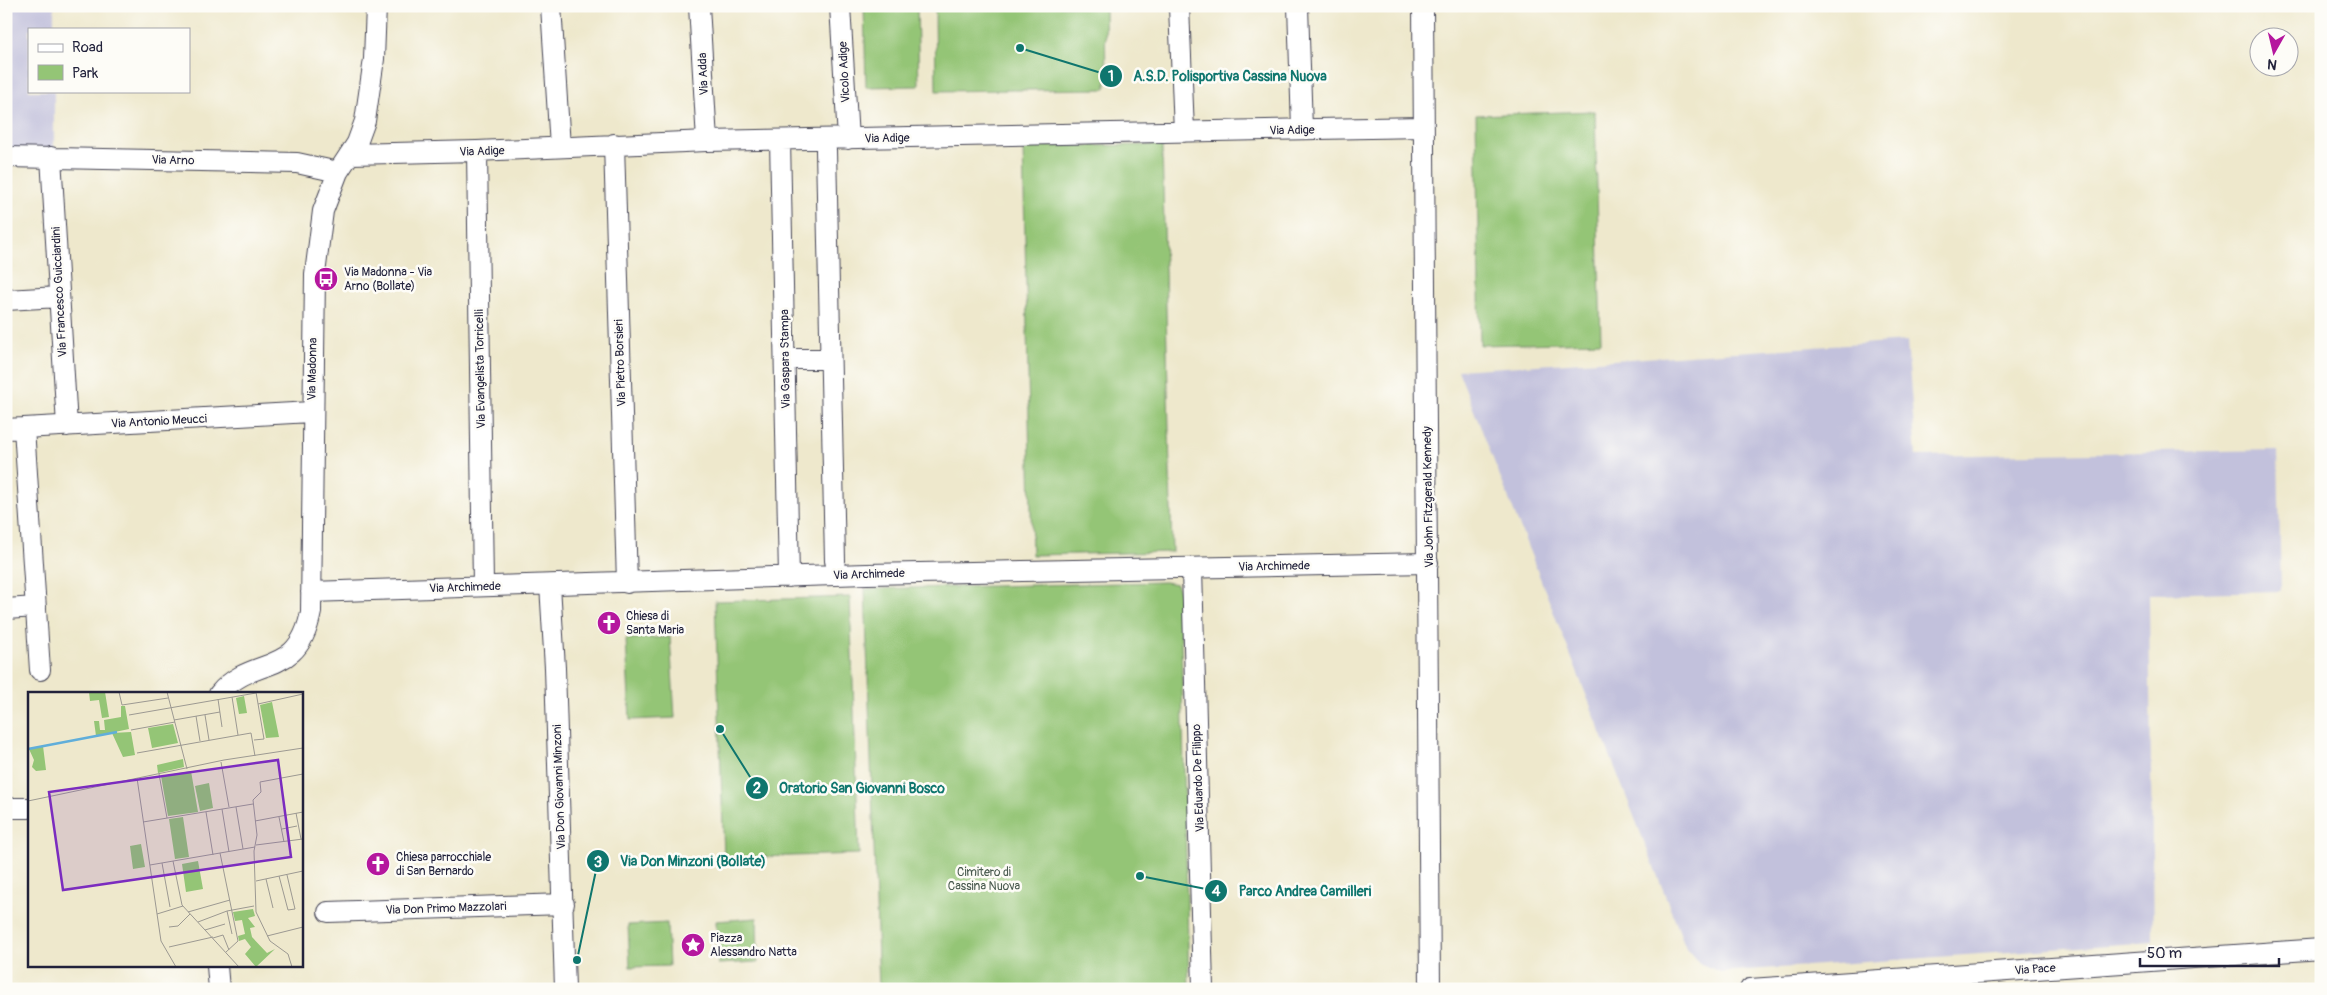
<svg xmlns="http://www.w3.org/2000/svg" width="2327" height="995" font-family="Pangolin,sans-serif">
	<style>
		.industrial { fill: #c2c1dc }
		.green { fill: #94c576; stroke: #5b7458 }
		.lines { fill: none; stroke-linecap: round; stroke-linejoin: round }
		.minor-casing { stroke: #414051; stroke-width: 22 }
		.minor { stroke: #fff; stroke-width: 20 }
		.labels { text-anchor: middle; stroke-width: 5; stroke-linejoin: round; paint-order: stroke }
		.street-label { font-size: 12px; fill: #22223b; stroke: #fdfcf7 }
		.poi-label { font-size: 12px; fill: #22223b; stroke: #fdfcf7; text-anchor: start }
		.park-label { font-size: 12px; fill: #4a5b50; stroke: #fdfcf7 }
		.inset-river { fill: none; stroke: #60aeda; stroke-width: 2.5 }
		.inset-road { fill: none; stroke: #9c9992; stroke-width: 1 }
		.view { fill: #7b2cbf; fill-opacity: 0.15; stroke: #7b2cbf; stroke-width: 2.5 }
		.inset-edge { fill: none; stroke: #22223b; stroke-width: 2.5 }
		.leader { fill: none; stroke: #0f766e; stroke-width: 2 }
		.callout-dot { fill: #0f766e; stroke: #fdfcf7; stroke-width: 2 }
		.mark-label { font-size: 15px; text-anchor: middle; font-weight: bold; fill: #fff }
		.callout-label { font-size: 14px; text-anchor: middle; font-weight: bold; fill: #0f766e; stroke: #fdfcf7; stroke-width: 5; stroke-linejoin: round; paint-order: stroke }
	</style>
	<rect width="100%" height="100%" fill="#fdfcf7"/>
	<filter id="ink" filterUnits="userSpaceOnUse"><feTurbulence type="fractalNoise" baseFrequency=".02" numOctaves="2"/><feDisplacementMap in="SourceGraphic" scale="10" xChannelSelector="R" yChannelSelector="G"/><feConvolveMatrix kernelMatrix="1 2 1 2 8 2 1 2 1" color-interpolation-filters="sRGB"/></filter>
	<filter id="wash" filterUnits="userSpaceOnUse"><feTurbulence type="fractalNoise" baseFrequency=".0096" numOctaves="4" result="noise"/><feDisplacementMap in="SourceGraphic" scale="20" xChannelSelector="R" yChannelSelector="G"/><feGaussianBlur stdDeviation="1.12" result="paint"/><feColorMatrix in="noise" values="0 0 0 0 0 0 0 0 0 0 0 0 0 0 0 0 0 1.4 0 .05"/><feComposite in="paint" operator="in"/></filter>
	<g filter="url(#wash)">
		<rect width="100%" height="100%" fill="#eee8cc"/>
		<path class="industrial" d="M6,6H54V29H29V91H54V150H6Z
			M1907,341L1916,456L2278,450L2281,591L2149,594L2153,942L1720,972L1699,963L1686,948L1458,370Z"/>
		<path class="green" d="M864,6H917L919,86L866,87Z
			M935,6H1105L1106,89L936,91Z
			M1595,111L1601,342L1480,345L1476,115Z
			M1162,145L1172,552L1032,555L1023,146Z
			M1165,582L1176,584L1180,593L1189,989H879L865,589Z
			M850,597L859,854L724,858L715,601Z
			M670,637L675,718L630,720L626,639Z
			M757,918L758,962L718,964L716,921Z
			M667,923L669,966L630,967L628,925Z"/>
	</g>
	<g filter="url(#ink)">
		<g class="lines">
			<g class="minor-casing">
				<path id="minor" d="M551,6L560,147
					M699,6L707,141
					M840,6L848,139
					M1179,6L1184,132
					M1298,6L1302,129
					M1423,6L1430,989
					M780,140L789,577
					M614,144L627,583
					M826,150L835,561
					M477,151L483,586
					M351,154L477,151L707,141L1423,127
					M6,157L297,163L338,172
					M51,157L67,426
					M6,300L59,297
					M785,359H829
					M24,428L40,670
					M6,429L311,412
					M1192,568L1203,989
					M550,585L555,668L565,989
					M311,592L867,574L1428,563
					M6,609L36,607
					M219,694C252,654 298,680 311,612L315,274L323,211L338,172L357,143L365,121L374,59L376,6
					M6,808H29
					M328,912L564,904
					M217,966L219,989
					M1750,989L2321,949"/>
			</g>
			<use href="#minor" class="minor"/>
		</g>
	</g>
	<defs>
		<g id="bus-disc" transform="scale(1.25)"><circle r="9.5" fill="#b5179e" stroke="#fdfcf7"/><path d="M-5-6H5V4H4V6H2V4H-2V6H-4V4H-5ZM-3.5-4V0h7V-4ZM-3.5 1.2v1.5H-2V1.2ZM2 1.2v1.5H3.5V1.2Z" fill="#fff"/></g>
		<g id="church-disc" transform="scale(1.25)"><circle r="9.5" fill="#b5179e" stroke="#fdfcf7"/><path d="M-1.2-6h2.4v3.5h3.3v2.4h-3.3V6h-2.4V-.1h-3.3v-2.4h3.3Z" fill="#fff"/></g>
		<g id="sight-disc" transform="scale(1.25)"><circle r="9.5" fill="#b5179e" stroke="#fdfcf7"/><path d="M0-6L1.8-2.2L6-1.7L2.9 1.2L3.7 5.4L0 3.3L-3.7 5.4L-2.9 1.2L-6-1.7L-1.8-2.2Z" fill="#fff"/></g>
	</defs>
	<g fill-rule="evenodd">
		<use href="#bus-disc" x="326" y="279"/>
		<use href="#church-disc" x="609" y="623"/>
		<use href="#church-disc" x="378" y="864"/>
		<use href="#sight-disc" x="693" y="945"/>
	</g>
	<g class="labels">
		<g class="street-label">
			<text transform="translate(844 72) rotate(-93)" y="4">Vicolo Adige</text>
			<text transform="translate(703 74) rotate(-93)" y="4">Via Adda</text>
			<text transform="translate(1292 130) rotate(-1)" y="4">Via Adige</text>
			<text transform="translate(887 138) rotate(-1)" y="4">Via Adige</text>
			<text transform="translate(482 151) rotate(-2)" y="4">Via Adige</text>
			<text transform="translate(173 160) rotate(1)" y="4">Via Arno</text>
			<text transform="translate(59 292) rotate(-93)" y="4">Via Francesco Guicciardini</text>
			<text transform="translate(785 359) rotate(-91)" y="4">Via Gaspara Stampa</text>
			<text transform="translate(620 363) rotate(-92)" y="4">Via Pietro Borsieri</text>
			<text transform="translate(312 369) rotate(-89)" y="4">Via Madonna</text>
			<text transform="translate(480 369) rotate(-91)" y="4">Via Evangelista Torricelli</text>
			<text transform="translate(159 421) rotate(-3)" y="4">Via Antonio Meucci</text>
			<text transform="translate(1428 497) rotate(-91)" y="4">Via John Fitzgerald Kennedy</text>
			<text transform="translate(1274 566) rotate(-1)" y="4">Via Archimede</text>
			<text transform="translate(869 574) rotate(-2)" y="4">Via Archimede</text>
			<text transform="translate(465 587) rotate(-2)" y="4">Via Archimede</text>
			<text transform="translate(1198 778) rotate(-92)" y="4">Via Eduardo De Filippo</text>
			<text transform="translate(559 787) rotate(-92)" y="4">Via Don Giovanni Minzoni</text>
			<text transform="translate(446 908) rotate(-2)" y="4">Via Don Primo Mazzolari</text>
			<text transform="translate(2035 969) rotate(-4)" y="4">Via Pace</text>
		</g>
		<g class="poi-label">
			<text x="344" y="276">Via Madonna - Via<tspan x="344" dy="14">Arno (Bollate)</tspan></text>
			<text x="626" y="620">Chiesa di<tspan x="626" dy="14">Santa Maria</tspan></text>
			<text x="396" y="861">Chiesa parrocchiale<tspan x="396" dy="14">di San Bernardo</tspan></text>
			<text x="710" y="942">Piazza<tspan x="710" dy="14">Alessandro Natta</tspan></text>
		</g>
		<g class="park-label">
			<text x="984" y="876">Cimitero di<tspan x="984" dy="14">Cassina Nuova</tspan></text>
		</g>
	</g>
	<g transform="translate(28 692)">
		<rect width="275" height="275" fill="#eee8cc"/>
		<path d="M61,0H77L81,25L74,26L71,8L62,9ZM216,4L219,21L211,22L208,6ZM244,10L251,45L238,46L232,13ZM93,14H97L101,37L68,44L66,29H71L72,38H77L76,28L93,25ZM145,32L150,51L124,56L120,36ZM103,40L107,63L95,65L84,41ZM15,54L18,78L8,79L4,75L6,68L1,57ZM155,67L156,75L130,81L129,73ZM163,79L170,120L140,124L133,84ZM181,91L185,116L172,119L167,94ZM155,125L161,165L147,167L141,127ZM113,152L117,175L105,177L102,154ZM170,169L175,197L158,200L154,172ZM225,217L227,224L220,226L227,235L222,236L224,245L239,261L247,257L228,275L217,262L223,255L217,247L211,249L210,244L217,242L214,228L207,229L205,220Z" fill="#94c576"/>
		<path class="inset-river" d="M0,57L89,40"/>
		<path class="inset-road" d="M91,0L94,13L140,6M139,0L159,77M204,5L210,43M190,7L194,35M230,12L275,2M101,23L228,1M177,23L181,48M168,24L172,49M146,28L192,20M103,38L147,30M226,48L236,47L228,0M109,61L223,41L227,64M193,70L201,115M131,82L139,126M109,86L133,249L148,275M0,109L196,68L275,56M208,115L215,157M194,117L201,160M178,120L185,163M268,121L273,147M251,125L256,150M227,129L275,120M115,130L225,112M254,137L269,134M228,153L275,147M192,161L210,249L198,260M145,169L154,213L211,275M134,171L142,215M122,173L227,155M251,184L260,218L267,217L259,183M238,187L245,216M228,189L275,179M199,219L204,242M160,220L202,208M129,222L155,214M170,230L199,219L226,214M141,235L150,234L162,222M177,238L197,232M239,244L275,235M185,246L195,243L201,258M141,255L185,245M264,275L260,262L242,249L228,220L226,159L229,143L225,108L233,100L232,90L275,82"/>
		<path class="view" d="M250,68L263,165L35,198L21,100Z"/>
		<rect width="275" height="275" class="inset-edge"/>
	</g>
	<path class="leader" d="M1020 48L1111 76M720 729L757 788M577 960L598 861M1140 876L1216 891"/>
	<g class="callout-dot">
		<circle cx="1020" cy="48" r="5"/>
		<circle cx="720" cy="729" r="5"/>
		<circle cx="577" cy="960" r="5"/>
		<circle cx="1140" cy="876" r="5"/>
		<circle cx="1111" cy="76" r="12"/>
		<circle cx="757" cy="788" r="12"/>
		<circle cx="598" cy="861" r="12"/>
		<circle cx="1216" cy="891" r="12"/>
	</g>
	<g class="mark-label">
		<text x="1111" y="81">1</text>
		<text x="757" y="793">2</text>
		<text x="598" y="867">3</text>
		<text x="1216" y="896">4</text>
	</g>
	<g class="callout-label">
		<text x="1230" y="81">A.S.D. Polisportiva Cassina Nuova</text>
		<text x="862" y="793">Oratorio San Giovanni Bosco</text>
		<text x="693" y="866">Via Don Minzoni (Bollate)</text>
		<text x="1305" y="896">Parco Andrea Camilleri</text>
	</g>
	<rect width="2327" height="995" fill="none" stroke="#fdfcf7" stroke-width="25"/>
	<rect x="28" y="28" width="162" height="65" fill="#fdfcf7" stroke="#a5a5ac"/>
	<rect x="38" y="44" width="25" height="8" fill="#ffffff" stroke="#a5a5ac"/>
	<text x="72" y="52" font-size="15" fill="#22223b">Road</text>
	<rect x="38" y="65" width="25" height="15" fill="#94c576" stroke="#a5a5ac"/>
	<text x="72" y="78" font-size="15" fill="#22223b">Park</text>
	<g transform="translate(2274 52) rotate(188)"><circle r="24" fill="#fdfcf7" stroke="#a5a5ac"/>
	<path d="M0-4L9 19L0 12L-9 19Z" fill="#b5179e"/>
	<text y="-8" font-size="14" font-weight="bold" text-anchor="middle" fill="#22223b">N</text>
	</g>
	<path d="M2140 958v8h139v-8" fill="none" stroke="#22223b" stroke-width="2.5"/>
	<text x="2147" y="958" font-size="15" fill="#22223b" stroke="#fdfcf7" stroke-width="4" paint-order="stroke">50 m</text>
</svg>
